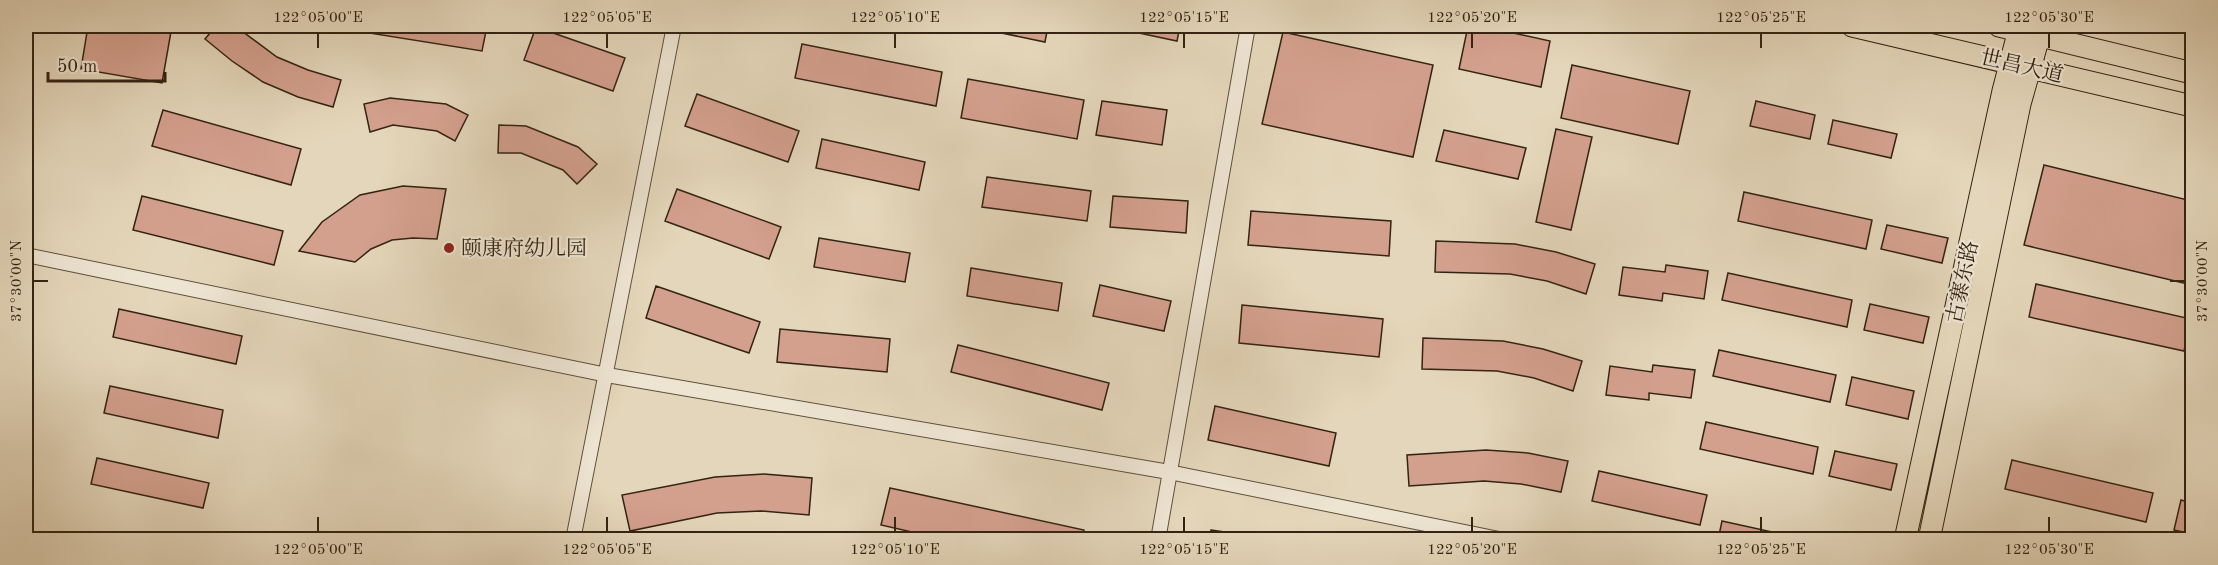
<svg xmlns="http://www.w3.org/2000/svg" width="2218" height="565" font-family="'Old Standard TT','Noto Serif SC',serif">
	<style>
		.building { fill: #d4a08e; stroke: #332312; stroke-width: 1.5 }
		.lines { fill: none; stroke-linecap: round; stroke-linejoin: round }
		.minor-casing { stroke: #5f503c; stroke-width: 16 }
		.primary-casing { stroke: #332312; stroke-width: 23 }
		.minor { stroke: #ede4d2; stroke-width: 14 }
		.primary { stroke: #e4d6ba; stroke-width: 21 }
		.ticks { fill: none; stroke: #332312; stroke-width: 2 }
		.poi-dot { fill: #8f2418; stroke: #ede4d2; stroke-width: 2 }
		.labels { text-anchor: middle; stroke-width: 4.5; stroke-linejoin: round; paint-order: stroke }
		.street-label { font-size: 21px; fill: #332312; stroke: #ede4d2 }
		.poi-label { font-size: 21px; fill: #332312; stroke: #ede4d2; text-anchor: start }
		.neatline { fill: none; stroke: #332312; stroke-width: 2 }
		.ticks-label { font-size: 15px; text-anchor: middle; fill: #332312 }
	</style>
	<rect width="100%" height="100%" fill="#e4d6ba"/>
	<filter id="stains"><feTurbulence type="fractalNoise" baseFrequency=".00333" numOctaves="4"/><feColorMatrix values="0 0 0 0 .2 0 0 0 0 .09 0 0 0 0 .02 0 0 0 .5 -.17"/></filter>
	<radialGradient id="worn" r=".72"><stop offset=".6" stop-color="#630" stop-opacity="0"/><stop offset="1" stop-color="#630" stop-opacity=".3"/></radialGradient>
	<path class="building" d="M88,26H172L162,83L81,69Z
		M216,26H235L277,57L308,70L341,80L333,107L298,97L263,82L232,61L205,39Z
		M345,26H487L482,51L344,29Z
		M968,26H1048L1045,42Z
		M1106,26H1180L1177,41Z
		M1468,26H1481L1550,41L1541,87L1459,69Z
		M536,27L625,58L613,91L524,60Z
		M1283,32L1433,65L1413,157L1262,124Z
		M802,44L942,72L936,106L795,78Z
		M1572,65L1690,91L1678,144L1561,118Z
		M968,79L1084,100L1077,139L961,118Z
		M697,94L799,131L788,162L685,126Z
		M390,98L446,104L468,115L455,141L437,131L393,125L370,132L364,104Z
		M1102,101L1167,110L1162,145L1096,135Z
		M1756,101L1815,115L1810,139L1750,126Z
		M163,110L301,149L291,185L152,146Z
		M1833,120L1897,134L1891,158L1828,144Z
		M499,125L526,126L578,147L597,164L577,184L563,170L521,153H498Z
		M1556,129L1592,137L1571,230L1536,222Z
		M1444,130L1526,148L1518,179L1436,161Z
		M822,139L925,162L919,190L816,168Z
		M2044,165L2192,201V285L2024,245Z
		M987,177L1091,191L1087,221L982,207Z
		M403,186L446,189L437,239L413,238L392,240L371,249L355,262L299,251L322,222L360,195Z
		M677,189L781,227L769,259L665,221Z
		M1744,192L1872,220L1866,249L1738,221Z
		M142,196L283,231L274,265L133,230Z
		M1113,196L1188,201L1186,233L1110,227Z
		M1251,211L1391,221L1389,256L1248,245Z
		M1887,225L1948,238L1942,263L1881,249Z
		M819,238L910,253L905,282L814,267Z
		M1436,241L1515,244L1556,252L1595,264L1586,294L1547,281L1510,274L1435,272Z
		M1666,265L1708,271L1704,299L1663,293L1662,301L1619,295L1623,267L1665,272Z
		M971,268L1062,283L1058,311L967,296Z
		M1728,273L1852,300L1847,327L1722,300Z
		M2036,284L2191,319L2184,351L2029,317Z
		M1100,285L1171,301L1164,331L1093,316Z
		M656,286L760,322L749,353L646,318Z
		M1870,304L1929,317L1923,343L1864,330Z
		M1242,305L1383,319L1379,357L1239,343Z
		M119,309L242,336L236,364L113,337Z
		M780,329L890,339L887,372L777,362Z
		M1423,338L1503,341L1543,349L1582,361L1573,391L1534,378L1497,371L1422,369Z
		M958,345L1109,383L1102,410L951,372Z
		M1719,350L1836,375L1830,402L1713,376Z
		M1653,365L1695,370L1691,398L1649,393V400L1606,395L1610,366L1652,372Z
		M1852,377L1914,391L1908,419L1846,405Z
		M110,386L223,410L218,438L104,413Z
		M1215,406L1336,433L1329,466L1208,440Z
		M1706,422L1818,447L1813,474L1700,449Z
		M1486,450L1528,453L1568,461L1561,492L1521,484L1484,481L1409,486L1407,455Z
		M1835,451L1897,464L1891,490L1829,476Z
		M97,458L209,483L203,508L91,484Z
		M2012,460L2153,493L2146,522L2005,489Z
		M1599,471L1707,495L1700,525L1592,501Z
		M764,474L812,478L809,515L761,511L717,513L630,531L622,495L715,477Z
		M890,488L1084,530L1082,540H947L881,525Z
		M2181,500L2192,503V534L2174,530Z
		M1722,521L1808,540H1718Z
		M1211,530L1252,536L1268,540H1209Z"/>
	<g class="lines">
		<g class="minor-casing">
			<path id="minor" d="M26,255L607,375L1169,472L1504,540
				M573,540L674,26
				M1158,540L1248,26"/>
		</g>
		<g class="primary-casing">
			<path id="primary" d="M1852,26L2192,106
				M1999,26L2192,73
				M1905,540L2003,91L2020,26
				M1929,540L2020,104L2042,26"/>
		</g>
		<use href="#minor" class="minor"/>
		<use href="#primary" class="primary"/>
	</g>
	<path class="ticks" d="M318,33V48M607,33V48M895,33V48M1184,33V48M1472,33V48M1761,33V48M2049,33V48M33,281H48M2170,281H2185M318,517V532M607,517V532M895,517V532M1184,517V532M1472,517V532M1761,517V532M2049,517V532"/>
	<circle class="poi-dot" cx="449" cy="248" r="6"/>
	<g class="labels">
		<g class="street-label">
			<text transform="translate(2022 66) rotate(13)" y="7">世昌大道</text>
			<text transform="translate(1962 282) rotate(-78)" y="7">古寨东路</text>
		</g>
		<g class="poi-label">
			<text x="461" y="255">颐康府幼儿园</text>
		</g>
	</g>
	<rect width="2218" height="565" fill="none" stroke="#e4d6ba" stroke-width="66"/>
	<path d="M48 72v9h117v-9" fill="none" stroke="#332312" stroke-width="3"/>
	<text x="57" y="72" font-size="18" fill="#332312" stroke="#ede4d2" stroke-width="4.5" paint-order="stroke">50 m</text>
	<rect x="33" y="33" width="2152" height="499" class="neatline"/>
	<g class="ticks-label">
		<text x="318" y="22">122°05'00"E</text>
		<text x="607" y="22">122°05'05"E</text>
		<text x="895" y="22">122°05'10"E</text>
		<text x="1184" y="22">122°05'15"E</text>
		<text x="1472" y="22">122°05'20"E</text>
		<text x="1761" y="22">122°05'25"E</text>
		<text x="2049" y="22">122°05'30"E</text>
		<text transform="translate(16 281) rotate(-90)" y="5">37°30'00"N</text>
		<text transform="translate(2202 281) rotate(-90)" y="5">37°30'00"N</text>
		<text x="318" y="554">122°05'00"E</text>
		<text x="607" y="554">122°05'05"E</text>
		<text x="895" y="554">122°05'10"E</text>
		<text x="1184" y="554">122°05'15"E</text>
		<text x="1472" y="554">122°05'20"E</text>
		<text x="1761" y="554">122°05'25"E</text>
		<text x="2049" y="554">122°05'30"E</text>
	</g>
	<rect width="100%" height="100%" filter="url(#stains)"/>
	<rect width="100%" height="100%" fill="url(#worn)"/>
</svg>
